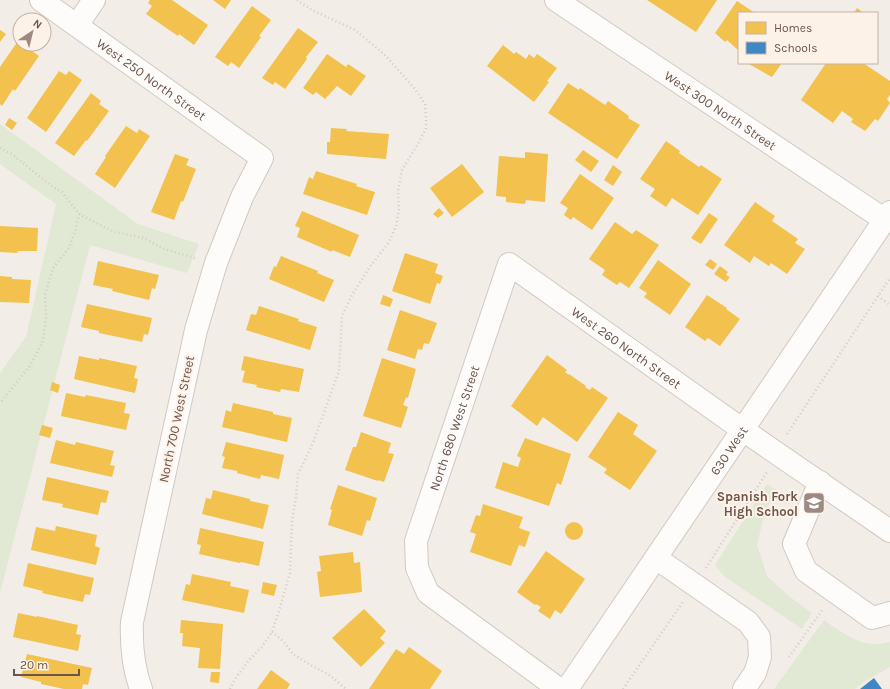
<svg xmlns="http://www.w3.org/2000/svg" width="890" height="689" font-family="Karla,sans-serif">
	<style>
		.green { fill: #e1e8d3 }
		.homes { fill: #f2c14e }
		.schools { fill: #3f88c5 }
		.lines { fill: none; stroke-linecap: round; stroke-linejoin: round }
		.minor-casing { stroke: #d0c9c3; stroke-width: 24 }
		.path { stroke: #d3cbc6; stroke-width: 2.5; stroke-dasharray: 1 3; stroke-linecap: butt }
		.minor { stroke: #fdfcfb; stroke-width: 22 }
		.labels { text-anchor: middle; stroke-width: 4; stroke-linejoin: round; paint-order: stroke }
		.street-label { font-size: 13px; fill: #6d554b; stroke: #fdf2e7 }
		.poi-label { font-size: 13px; font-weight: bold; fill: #6d554b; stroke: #fdf2e7; text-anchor: end }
	</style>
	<rect width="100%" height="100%" fill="#f3ede7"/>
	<path class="green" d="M0,124L138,224L199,244L187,273L90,245L0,593V373L26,337L56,204L0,164Z
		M767,484L778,491L765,511L757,545L767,576L790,597L812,613L802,629L724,576L715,565Z
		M824,620C836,629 859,645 874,644C880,644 885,643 890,642V667L865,681L855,689H774Z"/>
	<path class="homes" d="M150,0H172L208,25L194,45L179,34L178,36L146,14L152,6L148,3Z
		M213,0H231L225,9Z
		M647,0H717L696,32Z
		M737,1L755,13H739V51L727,40L725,42L715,33Z
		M252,6L271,20L259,36L261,37L239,68L231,62L228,66L215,57Z
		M857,8L861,11L863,13H854Z
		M298,28L318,42L306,57L307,59L285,89L275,82L273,85L262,78Z
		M0,30L6,34L0,42Z
		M20,38V44H31L35,47L32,51L39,56L15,91L13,89L2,106L0,104V67Z
		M503,45L514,54L516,52L526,59L529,54L534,58L537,54L557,68L547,81L549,82L534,102L487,66Z
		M327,54L346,67L348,64L366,76L351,96L337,86L325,99L316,92L313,95L303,88Z
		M747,63H782L772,77Z
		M826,63H863L890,81V95L887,99L890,103L878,121L875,119L865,131L851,122L853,119L842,111L833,123L801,100Z
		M59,71L66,75L69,71L82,80L46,132L27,118Z
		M568,83L579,90L580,88L605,105L608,101L629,116L628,118L640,125L617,159L548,113Z
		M91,93L101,101L99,104L109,111L87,141L86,140L74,156L55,143Z
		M9,118L17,123L12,130L5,125Z
		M126,126L137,133L139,129L150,136L115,188L95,174L106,157L105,156Z
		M331,128L347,129L346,131L389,134L386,159L327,154V142H330Z
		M666,141L680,151L679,153L699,167L701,165L722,179L698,215L672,198L666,207L650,196L655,189L640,179Z
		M583,150L599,161L591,172L575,160Z
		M525,152L548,154L545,202L526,200L525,204L506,202V197L496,196L499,156L525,158Z
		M175,154L189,159L186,165L196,169L183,202L181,201L174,220L151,212Z
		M462,164L484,192L452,217L430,188Z
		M613,165L622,172L613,186L604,180Z
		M316,171L357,184L356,186L375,192L367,215L303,194L309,177L313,179Z
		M580,174L614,198L592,230L573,217L571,220L564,215L568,208L560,203Z
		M755,202L775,216L772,221L798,239L795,243L805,249L787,274L771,263L769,266L754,256L750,263L724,245Z
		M439,208L444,213L438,218L433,214Z
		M302,211L359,235L350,257L332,250V252L297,237L300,228L295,226Z
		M709,213L718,219L701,244L691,238Z
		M615,222L632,234L636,230L659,245L629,288L620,282L617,285L602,275L605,270L589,259Z
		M0,226L38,228L37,251H18L17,253L0,252Z
		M405,253L438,264L435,273L443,276L440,284L437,283L430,304L392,291Z
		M281,256L318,271L317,273L334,280L324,302L269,279L274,266L276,267Z
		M710,259L717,264L713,270L705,265Z
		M658,260L691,284L670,315L644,297L647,293L639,288Z
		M98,261L159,275L155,289L152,288L149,300L112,291L113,289L93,285Z
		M720,266L728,272L726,275L730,277L726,282L714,274Z
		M0,276L12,277V279L31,280L29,303L0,302Z
		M383,295L393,299L390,307L380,304Z
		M707,295L727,308L726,309L740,319L720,346L708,338L705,341L685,327Z
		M87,304L152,318L148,335L144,334L142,342L99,333V331L81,327Z
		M259,306L299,319L298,321L317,327L310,350L246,330L251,314L256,315Z
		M400,310L437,323L429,344L424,343L422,350L418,349L415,359L387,350Z
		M547,355L567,370L565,372L569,375V374L586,386L585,387L590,390L592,387L608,398L577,442L543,417L537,426L511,406Z
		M79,356L99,360V358L137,366L134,378L138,379L135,393L74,379Z
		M244,356L304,369L299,392L281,389L280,392L256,387L257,385L242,382L245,371L241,370Z
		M382,358L416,369L408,398L406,397L403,405L408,407L401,428L363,416Z
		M52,382L60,385L58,393L50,390Z
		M66,393L85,397L86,395L126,403L124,413L130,414L126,430L61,416Z
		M233,403L273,412V414L292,418L287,442L222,427L226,410L231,412Z
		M618,412L638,425L633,434L657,451L630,490L604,473L607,469L588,457Z
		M42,425L53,428L50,438L39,435Z
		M361,432L391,443L388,453L394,454L384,482L378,480V481L345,470L353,447H356Z
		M525,438L571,454L561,485L557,483L549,506L495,488L503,462L518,467L521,458L517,456Z
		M56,440L75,445L76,442L114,451L110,465L115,466L112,477L50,463Z
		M226,442L284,455L279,479L261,475L260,479L237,473V471L222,468L225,457L222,456Z
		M47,477L109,491L106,503L101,502L98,515L62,507L63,504L42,500Z
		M338,485L377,498L370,521L367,520L362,536L328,525L332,510L330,509Z
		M213,490L250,499V501L269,505L263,529L202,514L206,498L211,499Z
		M483,504L523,517L519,528L530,532L525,547L519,545L511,566L470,552L476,534L470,532L476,515L480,516Z
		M565 531a9 9 0 1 1 18 0a9 9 0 1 1-18 0Z
		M56,526L97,535L95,546L100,548L96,565L31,550L36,527L55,531Z
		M200,528L264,542L259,566L241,562L240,563L199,554L201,545L197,544Z
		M546,551L585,579L561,614L555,610L550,619L538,611L541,607L536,604L535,605L517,592Z
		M353,552L354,563L360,562L362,592L320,597L317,572L321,571L319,556Z
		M28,563L94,578L90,595L85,594L83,602L42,593L43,591L23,586Z
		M192,574L231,582L230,586L249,590L244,613L182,600L186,584L190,585Z
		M263,582L277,585L274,596L261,593Z
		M364,609L386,631L380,638L385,643L361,667L332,638Z
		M18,613L37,617V616L78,625L76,634L81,635L78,651L13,637Z
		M181,620L223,624L220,669L198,668L200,648L182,646L183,633H180Z
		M409,647L442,671L430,689H369L396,649L404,654Z
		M27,654L92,668L88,685L83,684L82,689H64L41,684V682L21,677Z
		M271,670L290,684L287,689H257Z
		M211,672H220L219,683L210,682Z"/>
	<path class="schools" d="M874,678L882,689H860Z"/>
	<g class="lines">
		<g class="minor-casing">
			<g id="minor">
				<path id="s1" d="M41,0L262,158L242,197L216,263L196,330L132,622C131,646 133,667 141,689"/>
				<path id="s2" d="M556,0L885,220"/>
				<path d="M77,25L94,0"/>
				<path d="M820,482L794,544L806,571L872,618L890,613"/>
				<path d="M656,558L748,622L759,637L760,657L755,673L744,689"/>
				<path id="s3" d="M559,689L428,593L417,568L416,541L509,264L743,430L890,531"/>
				<path id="s4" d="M567,689L890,212"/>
			</g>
		</g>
		<path class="path" d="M0,148L12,154L50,185L62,192L79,214L75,231L69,248L53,268L45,295L46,317L43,341L30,366L0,403
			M79,214L114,232L144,238L164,249L195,258
			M878,296L890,305
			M787,434L890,278
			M706,568L767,472
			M272,632L283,641L293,654L307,663L331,676L346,689
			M789,657L823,609
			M230,689L235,679L250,659L262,647L272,632L279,611L290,573L292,520L296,497L298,474L313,443L339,371L342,316L352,295L369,268L389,242L396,226L399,210L398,191L402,170L419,142L426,129V118L425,104L415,89L384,54L355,30L312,10L297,0
			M623,689L683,602"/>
		<use href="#minor" class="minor"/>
	</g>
	<defs>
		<g id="school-square" transform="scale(1.15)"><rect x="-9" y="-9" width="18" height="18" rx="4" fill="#9c8a82" stroke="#fdf2e7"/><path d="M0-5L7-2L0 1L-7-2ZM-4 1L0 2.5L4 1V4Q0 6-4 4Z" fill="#fff"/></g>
	</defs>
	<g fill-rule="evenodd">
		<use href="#school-square" x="814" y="503"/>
	</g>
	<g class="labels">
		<g class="street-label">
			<text dy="5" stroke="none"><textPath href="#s1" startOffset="136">West 250 North Street</textPath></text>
			<text dy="5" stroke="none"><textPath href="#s2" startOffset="198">West 300 North Street</textPath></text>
			<text dy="5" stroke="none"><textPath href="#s3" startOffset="653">West 260 North Street</textPath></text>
			<text transform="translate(176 419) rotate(-78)" y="5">North 700 West Street</text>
			<text dy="5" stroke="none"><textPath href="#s3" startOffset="336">North 680 West Street</textPath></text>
			<text dy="5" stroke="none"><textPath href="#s4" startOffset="288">630 West</textPath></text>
		</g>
		<g class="poi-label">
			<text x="798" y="501">Spanish Fork<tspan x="798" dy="15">High School</tspan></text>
		</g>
	</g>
	<rect x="738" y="12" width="140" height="52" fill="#fdf2e7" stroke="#c3b3a9"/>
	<rect x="746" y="22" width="20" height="12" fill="#f2c14e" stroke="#c3b3a9"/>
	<text x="774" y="32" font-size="12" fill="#6d554b">Homes</text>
	<rect x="746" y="42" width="20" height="12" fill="#3f88c5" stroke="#c3b3a9"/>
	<text x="774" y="52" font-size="12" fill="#6d554b">Schools</text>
	<g transform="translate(32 32) rotate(35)"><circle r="19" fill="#fdf2e7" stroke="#c3b3a9"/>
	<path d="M0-3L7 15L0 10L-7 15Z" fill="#9c8a82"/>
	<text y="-6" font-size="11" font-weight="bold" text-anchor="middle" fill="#6d554b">N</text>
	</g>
	<path d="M14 669v6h65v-6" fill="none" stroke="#6d554b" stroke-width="2"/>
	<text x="20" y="669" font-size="12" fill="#6d554b" stroke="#fdf2e7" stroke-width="3" paint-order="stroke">20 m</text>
</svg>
